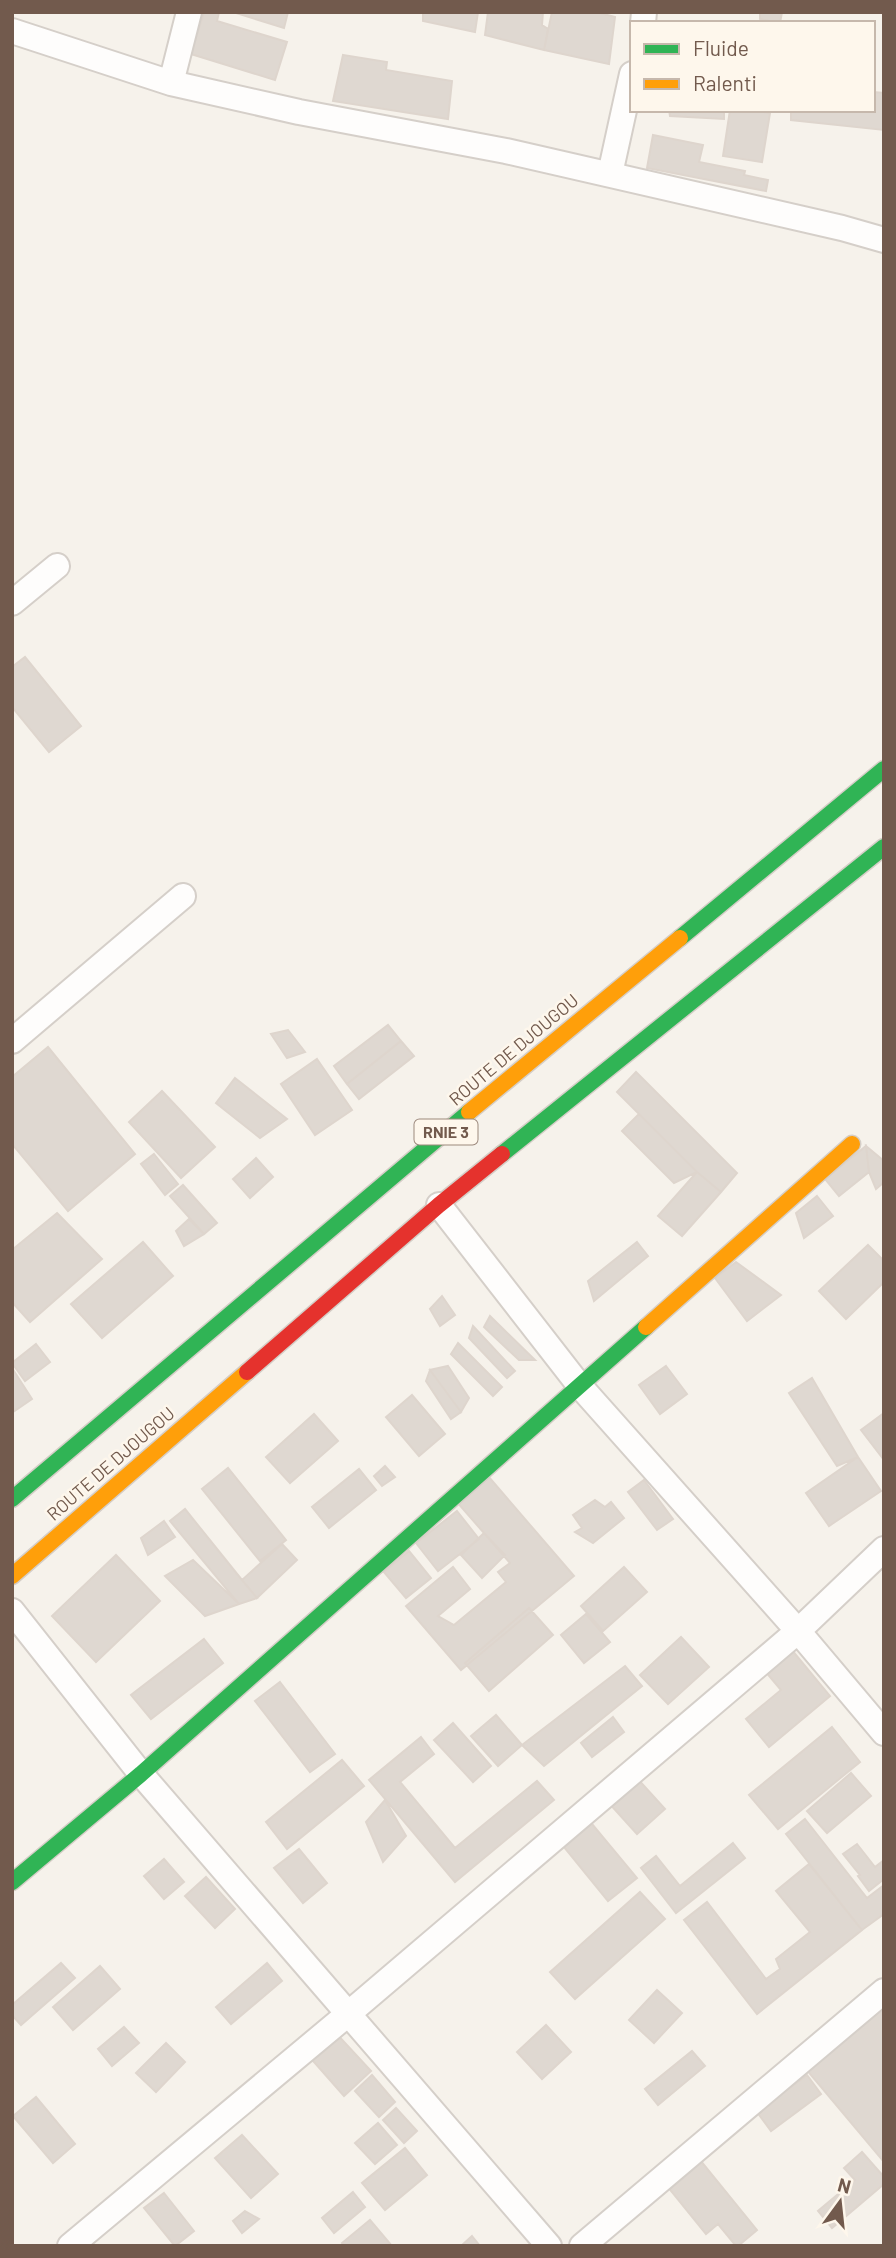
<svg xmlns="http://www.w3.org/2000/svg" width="896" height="2258" font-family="Barlow,sans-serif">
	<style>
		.building { fill: #dfd8d1; stroke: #ded5cd; stroke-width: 2 }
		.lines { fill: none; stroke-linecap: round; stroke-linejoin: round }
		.street-casing { stroke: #d5cfc9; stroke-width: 28 }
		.fast-casing { stroke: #d5cec7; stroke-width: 19 }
		.slow-casing { stroke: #d5cec7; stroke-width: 19 }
		.jam-casing { stroke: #d5cec7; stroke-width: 19 }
		.street { stroke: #fefdfc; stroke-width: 24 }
		.fast { stroke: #30b455; stroke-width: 16 }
		.slow { stroke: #ff9f0a; stroke-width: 16 }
		.jam { stroke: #e5322d; stroke-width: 16 }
		.labels { text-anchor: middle; stroke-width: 5; stroke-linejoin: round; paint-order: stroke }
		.shield { fill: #fef7ec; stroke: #9c897d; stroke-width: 2 }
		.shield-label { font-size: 16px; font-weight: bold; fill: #725a4d }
		.street-label { font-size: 18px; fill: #725a4d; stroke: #fef7ec }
	</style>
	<rect width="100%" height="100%" fill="#f6f2eb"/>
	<path class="building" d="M204,12H219L217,21L287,42L275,80L191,54Z
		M233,12H288L284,28Z
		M423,12H478L475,32L423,21Z
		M488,12H543L542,25L548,29L544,50L485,35Z
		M552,12H596L615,17L609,64L544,50Z
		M760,12H782L780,23L760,19Z
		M343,55L387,62L386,70L452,81L448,119L333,101Z
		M873,92L884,93V130L791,120V110H873Z
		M669,110H724V119L670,116Z
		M730,110H751L770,113L762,162L723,156Z
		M653,135L703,145L699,162L745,171L744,175L768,180L766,191L647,168Z
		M25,657L81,726L49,752L12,707V667Z
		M388,1025L401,1041L347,1084L334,1066Z
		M288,1030L305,1052L287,1058L271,1034Z
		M401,1041L414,1056L359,1099L347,1084Z
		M48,1047L135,1154L68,1211L12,1144V1077Z
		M317,1059L352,1110L315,1135L281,1084Z
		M636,1072L737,1173L721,1192L697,1172L617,1092Z
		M235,1078L287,1119L260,1138L216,1103Z
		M162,1091L215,1147L181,1178L129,1122Z
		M639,1114L697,1172L674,1183L622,1131Z
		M866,1146L869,1172L839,1196L825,1179Z
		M866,1146L884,1161V1182L876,1189L869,1172Z
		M154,1154L178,1184L165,1195L141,1164Z
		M256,1158L273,1177L250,1198L233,1179Z
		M697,1172L721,1192L682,1236L658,1216Z
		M183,1185L217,1223L204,1234L170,1196Z
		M817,1196L833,1216L804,1238L796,1213Z
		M57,1213L102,1259L30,1322L12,1302V1250Z
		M189,1219L204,1234L184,1246L176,1231Z
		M143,1242L173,1276L102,1338L71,1304Z
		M637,1242L648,1256L594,1301L588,1281Z
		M868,1245L884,1261V1282L846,1319L819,1291Z
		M736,1262L781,1295L747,1321L715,1278Z
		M442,1296L455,1315L440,1326L430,1309Z
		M490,1316L535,1360H519L484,1327Z
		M473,1326L515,1371L507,1378L469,1338Z
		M458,1343L502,1387L493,1396L451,1354Z
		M36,1344L50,1362L25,1381L12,1363Z
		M448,1366L469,1398L461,1412L430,1370Z
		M666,1366L687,1394L660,1414L639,1385Z
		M12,1368L32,1399L13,1412L12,1410Z
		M430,1370L461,1412L451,1419L426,1381Z
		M812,1378L858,1457L837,1466L789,1393Z
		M412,1395L445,1434L419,1456L386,1417Z
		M884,1413V1460L861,1430Z
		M314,1414L338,1441L290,1483L266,1457Z
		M858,1457L881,1491L829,1526L806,1493Z
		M385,1466L395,1477L382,1486L374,1476Z
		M228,1468L286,1540L260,1561L202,1489Z
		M359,1469L376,1490L329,1528L312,1507Z
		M488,1476L574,1576L461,1670L406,1606L453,1567L470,1589L438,1616L454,1625L506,1582L498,1572L510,1563L457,1502Z
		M644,1480L673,1519L657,1530L628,1492Z
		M595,1500L605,1507L611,1502L624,1518L593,1543L575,1532L582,1528L573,1515Z
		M185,1509L242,1580L257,1598L239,1604L170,1521Z
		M457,1511L479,1539L438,1571L416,1543Z
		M164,1521L175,1537L148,1555L141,1538Z
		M484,1533L505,1555L482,1578L461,1555Z
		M282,1544L297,1560L257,1598L242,1580Z
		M409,1551L431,1578L406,1598L384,1572Z
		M116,1555L160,1601L96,1662L52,1616Z
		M193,1560L239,1604L205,1616L165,1576Z
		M624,1567L647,1592L603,1631L581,1606Z
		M529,1608L553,1635L489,1691L465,1663Z
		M586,1614L610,1642L584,1663L561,1635Z
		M681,1637L709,1667L668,1704L640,1675Z
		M204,1639L223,1663L151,1719L131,1695Z
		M791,1649L830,1696L769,1747L746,1719L781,1690L764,1670Z
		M625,1666L642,1686L544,1766L522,1745Z
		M280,1682L335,1754L310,1772L255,1701Z
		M496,1715L522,1745L498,1766L471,1736Z
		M613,1717L624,1732L592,1757L581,1743Z
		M453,1723L491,1766L473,1782L434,1740Z
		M832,1727L860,1762L778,1829L749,1795Z
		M421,1737L434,1754L400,1782L455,1848L537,1781L554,1800L455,1882L369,1780Z
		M342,1760L364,1786L287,1849L266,1822Z
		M851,1773L871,1796L827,1833L807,1811Z
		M636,1777L665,1809L637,1834L608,1802Z
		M385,1800L406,1836L383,1862L366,1822Z
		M587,1818L637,1878L608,1901L559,1841Z
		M805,1819L867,1898L884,1885V1914L862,1930L786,1834Z
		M733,1843L745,1858L676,1913L641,1868L656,1856L680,1886Z
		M857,1844L875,1867L884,1860V1879L869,1891L858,1876L860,1875L843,1854Z
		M299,1849L327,1883L303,1903L274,1868Z
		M164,1859L184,1882L164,1899L144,1876Z
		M809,1864L862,1930L757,2014L684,1920L707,1902L766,1979L780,1969L776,1959L810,1932L776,1891Z
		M206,1877L235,1909L215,1928L185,1896Z
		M640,1892L665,1919L575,1999L550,1972Z
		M61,1963L75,1978L21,2025L12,2015V2005Z
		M267,1963L282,1981L231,2024L216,2007Z
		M100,1966L120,1989L73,2030L53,2007Z
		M657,1990L682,2013L654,2043L629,2020Z
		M884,2004V2162L805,2068Z
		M546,2025L571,2052L542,2079L517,2052Z
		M124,2027L139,2043L112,2066L98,2049Z
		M334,2031L371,2071L344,2096L307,2054Z
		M166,2043L185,2062L156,2092L136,2073Z
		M692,2051L705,2066L658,2105L645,2089Z
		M372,2075L395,2102L379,2117L355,2091Z
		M807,2075L821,2094L771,2131L757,2112Z
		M36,2097L75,2144L53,2163L13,2116Z
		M396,2108L417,2131L404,2143L383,2120Z
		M378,2123L397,2145L375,2164L355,2143Z
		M242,2135L278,2174L251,2198L215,2158Z
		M405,2148L427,2175L385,2210L362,2183Z
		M862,2152L884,2177V2184L832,2228L818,2211L855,2180L844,2168Z
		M700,2160L757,2230L738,2246H736L718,2224L706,2234L667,2186Z
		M353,2192L365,2207L334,2233L322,2218Z
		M164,2193L194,2231L175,2246L144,2208Z
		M245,2211L259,2219L242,2233L233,2221Z
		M370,2220L392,2246H345L342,2243Z
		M472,2236L480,2246H461Z"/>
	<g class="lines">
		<g class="street-casing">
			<path id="street" d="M643,23L644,12
				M12,31L171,83L299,112L506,151L842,228L884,240
				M171,83L189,12
				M610,174L632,74
				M12,603L57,566
				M12,1041L183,896
				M439,1205L579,1385L798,1631L884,1733
				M12,1611L141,1774L549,2246
				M70,2246L348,2014L798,1631L884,1549
				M582,2246L884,1991"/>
		</g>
		<g class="fast-casing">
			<path id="fast" d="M680,938L884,769
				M502,1154L884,847
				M12,1499L469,1112
				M12,1882L141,1774L646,1327"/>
		</g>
		<g class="slow-casing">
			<path id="slow" d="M469,1112L680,938
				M646,1327L852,1144
				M12,1576L247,1372"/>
		</g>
		<g class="jam-casing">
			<path id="jam" d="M247,1372L439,1205L502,1154"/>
		</g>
		<use href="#street" class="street"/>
		<use href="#fast" class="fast"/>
		<use href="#slow" class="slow"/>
		<use href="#jam" class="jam"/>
	</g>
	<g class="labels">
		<rect class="shield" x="414.5" y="1119.5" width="63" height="25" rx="5"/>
		<g class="shield-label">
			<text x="446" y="1138">RNIE 3</text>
		</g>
		<g class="street-label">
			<text transform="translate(514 1050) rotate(-40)" y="6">ROUTE DE DJOUGOU</text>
			<text transform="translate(111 1464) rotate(-41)" y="6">ROUTE DE DJOUGOU</text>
		</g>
	</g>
	<rect width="896" height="2258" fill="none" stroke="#725a4d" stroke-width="28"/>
	<rect x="630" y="21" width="245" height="91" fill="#fef7ec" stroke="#c6b8ac" stroke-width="2"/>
	<rect x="644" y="44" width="35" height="10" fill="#30b455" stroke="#c6b8ac" stroke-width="2"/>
	<text x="693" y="56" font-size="21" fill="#725a4d">Fluide</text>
	<rect x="644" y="79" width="35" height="10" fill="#ff9f0a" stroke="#c6b8ac" stroke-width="2"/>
	<text x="693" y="91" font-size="21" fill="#725a4d">Ralenti</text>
	<g transform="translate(840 2202) rotate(15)" stroke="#fef7ec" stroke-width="5" paint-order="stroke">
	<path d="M0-5L12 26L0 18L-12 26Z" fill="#725a4d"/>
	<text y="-10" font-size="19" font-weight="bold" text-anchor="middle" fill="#725a4d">N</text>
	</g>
</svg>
